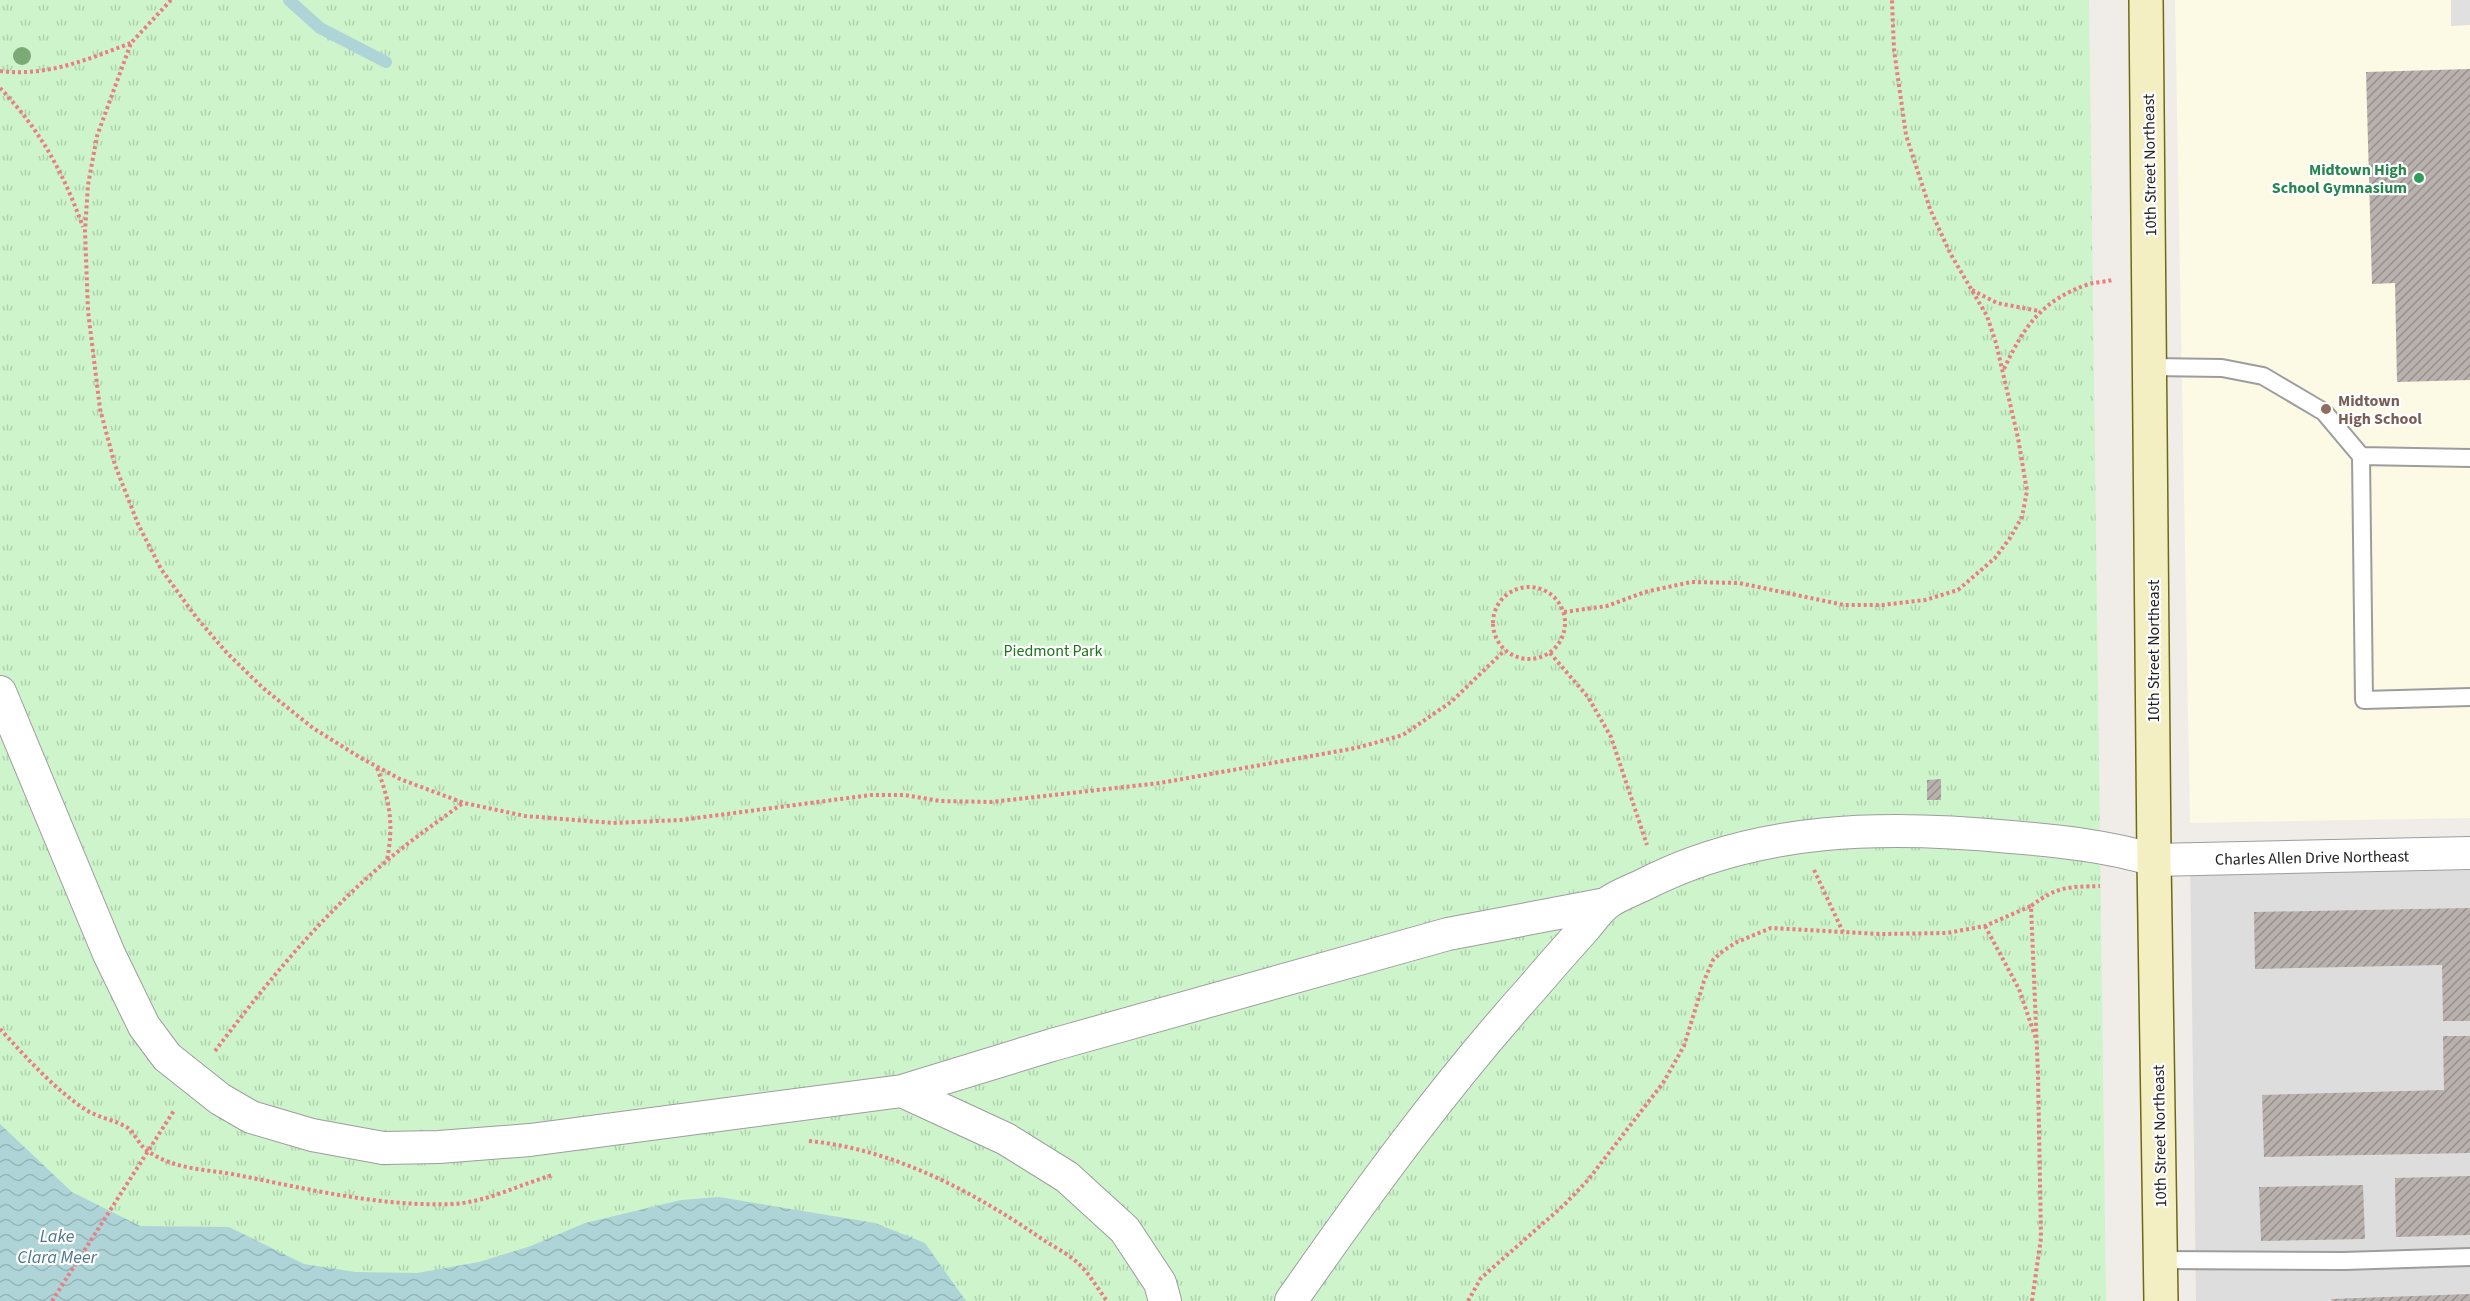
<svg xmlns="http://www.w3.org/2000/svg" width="2470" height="1301" font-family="'Source Sans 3',sans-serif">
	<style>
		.residential { fill: #dedddd }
		.education { fill: #fcf9e5 }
		.park { fill: url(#park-tufts) }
		.parking { fill: #e0e0e0 }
		.water { fill: url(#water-waves) }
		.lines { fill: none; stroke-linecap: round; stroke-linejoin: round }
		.stream { stroke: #aed4d8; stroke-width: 12 }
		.building { fill: url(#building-hatch) }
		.lane-casing { stroke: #9d9d9d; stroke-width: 20 }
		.street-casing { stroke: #9d9d9d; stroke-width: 34 }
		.secondary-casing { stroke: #6d6b12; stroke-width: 36 }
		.path { stroke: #ea7e81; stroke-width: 4; stroke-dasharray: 3 3; stroke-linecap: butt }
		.lane { stroke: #fff; stroke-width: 16 }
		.street { stroke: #fff; stroke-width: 32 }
		.secondary { stroke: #f3efc3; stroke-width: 33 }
		.tree { fill: #7caa76 }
		.leisure-dot { fill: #2e9e5b; stroke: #fff; stroke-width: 2 }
		.education-dot { fill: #8d6e63; stroke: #fff; stroke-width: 2 }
		.labels { text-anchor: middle; stroke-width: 4.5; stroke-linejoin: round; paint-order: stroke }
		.street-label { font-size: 16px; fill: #202020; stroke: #fff }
		.leisure-label { font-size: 16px; font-weight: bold; fill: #27864d; stroke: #fff; text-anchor: end }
		.education-label { font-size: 16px; font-weight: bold; fill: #785e54; stroke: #fff; text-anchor: start }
		.park-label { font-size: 16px; fill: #1d7419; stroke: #fff }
		.water-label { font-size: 18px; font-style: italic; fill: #4c7690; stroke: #fff }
	</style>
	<defs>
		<pattern id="park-tufts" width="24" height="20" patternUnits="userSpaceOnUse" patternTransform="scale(1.5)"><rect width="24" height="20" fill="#cdf4cb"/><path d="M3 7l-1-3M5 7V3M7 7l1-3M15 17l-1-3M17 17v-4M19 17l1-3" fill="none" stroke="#b0d1ae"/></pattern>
		<pattern id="water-waves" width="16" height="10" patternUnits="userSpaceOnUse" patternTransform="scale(1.5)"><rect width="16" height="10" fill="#aed4d8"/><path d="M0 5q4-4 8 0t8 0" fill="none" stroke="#95b6b9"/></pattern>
		<pattern id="building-hatch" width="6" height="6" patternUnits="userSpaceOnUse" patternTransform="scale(1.5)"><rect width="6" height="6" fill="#b9b1ae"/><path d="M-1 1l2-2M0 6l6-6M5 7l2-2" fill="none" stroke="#96908d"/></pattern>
	</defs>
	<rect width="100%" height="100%" fill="#f0ece8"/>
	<path class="residential" d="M2470,852V1301H2196L2190,853Z"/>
	<path class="education" d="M2175,0H2470V818L2190,823Z"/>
	<path class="park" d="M0,0H2089L2106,1301H0Z"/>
	<path class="parking" d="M2451,0H2470V25L2451,26Z"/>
	<path class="water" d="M0,1124L72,1192L140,1226L229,1227L304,1264L355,1272L417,1273L479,1262L531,1246L585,1223L681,1200L719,1197L875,1223L925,1243L966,1301H0Z"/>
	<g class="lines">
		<path class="stream" d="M289,0L320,28L386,62"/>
	</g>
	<path class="building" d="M2470,69V380L2397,382L2395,283L2372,284L2366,72Z
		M1941,779V800H1927V780Z
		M2470,908V1021H2443L2442,965L2255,969L2254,912Z
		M2443,1036H2470V1153L2264,1157L2262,1095L2444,1090Z
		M2470,1176V1235L2396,1237L2395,1178Z
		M2363,1185L2365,1239L2261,1241L2259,1187Z
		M2470,1294V1301H2332L2331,1299Z"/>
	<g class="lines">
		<g class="lane-casing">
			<path id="lane" d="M2151,367L2222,368L2263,376L2324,412L2361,456L2364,700L2470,697
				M2361,456L2470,458
				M2161,1260L2344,1261L2470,1257"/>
		</g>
		<g class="street-casing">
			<path id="street" d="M0,692L109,954L144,1026L167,1057L220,1099L251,1117L312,1135L383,1148L439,1147L530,1140L902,1091L1006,1139L1067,1177L1125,1230L1160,1283L1165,1301
				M902,1091L1052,1045L1448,934L1606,904
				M1291,1301C1367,1192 1445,1085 1534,986C1550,967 1567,948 1584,929C1591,921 1597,912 1605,905C1615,896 1631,891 1643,885C1757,826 1886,825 2011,837C2060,841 2107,846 2154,860L2470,853"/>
		</g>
		<g class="secondary-casing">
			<path id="secondary" d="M2146,0L2154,860L2161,1301"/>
		</g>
		<path class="path" d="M171,0L131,43L97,136L88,185L85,231L88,311L100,409L115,465L138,524L161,569L196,617L227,653L263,688L313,728L361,758L400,779L464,803L525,816L613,823L681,820L871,795H905L940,801L991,802L1160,783L1356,748L1403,735L1451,702L1505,650
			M0,71C48,77 88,59 131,43
			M0,88C41,131 63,172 83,227
			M1972,290L1997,303L2039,311
			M2004,369C2024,326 2042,300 2089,284C2096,282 2105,282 2112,280
			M1493 623a36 36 0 1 1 72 0a36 36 0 1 1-72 0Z
			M1564,612L1607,606L1645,592L1691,582L1739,583L1844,605H1882L1925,600L1958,590L1980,571L1995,558L2010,538L2022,517L2027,491L2018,438L1996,343L1987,316L1950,253L1930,209L1906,135L1894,50L1892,0
			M1550,653L1588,697L1611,737L1647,845
			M377,768C390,802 394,824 387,860
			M1814,870L1843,932
			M1985,926L2019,989L2036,1039
			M0,1029C27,1058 53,1088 86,1110C99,1118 116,1120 128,1128C136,1135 140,1147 149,1152C175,1169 202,1169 232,1174C304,1188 378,1207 453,1204C488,1202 520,1184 553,1175
			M215,1051C265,985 319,918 383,864C408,842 436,823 463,803
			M809,1141C893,1149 974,1192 1042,1239C1054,1247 1069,1254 1080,1265C1090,1275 1098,1289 1107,1301
			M52,1301L175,1109
			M1468,1301L1481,1278L1564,1205L1588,1180L1663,1083L1684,1046L1704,981L1713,960L1723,951L1737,942L1771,928L1880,934L1947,933L1985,926L2031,906
			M2032,1301L2041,1238L2038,1074L2031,906C2058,886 2067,887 2100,886"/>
		<use href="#lane" class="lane"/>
		<use href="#street" class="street"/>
		<use href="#secondary" class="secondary"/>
	</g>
	<circle class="tree" cx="22" cy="56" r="9"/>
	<circle class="leisure-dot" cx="2419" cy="178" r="6"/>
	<circle class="education-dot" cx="2326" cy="409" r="6"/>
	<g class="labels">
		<g class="street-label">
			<text transform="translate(2149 165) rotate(-91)" y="6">10th Street Northeast</text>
			<text transform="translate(2153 651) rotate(-90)" y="6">10th Street Northeast</text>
			<text transform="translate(2312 857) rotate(-1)" y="6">Charles Allen Drive Northeast</text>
			<text transform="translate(2159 1136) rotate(-91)" y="6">10th Street Northeast</text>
		</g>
		<g class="leisure-label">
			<text x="2407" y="175">Midtown High<tspan x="2407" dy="18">School Gymnasium</tspan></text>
		</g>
		<g class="education-label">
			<text x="2338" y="406">Midtown<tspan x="2338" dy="18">High School</tspan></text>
		</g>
		<g class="park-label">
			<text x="1053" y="656">Piedmont Park</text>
		</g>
		<g class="water-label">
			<text x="57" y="1242">Lake<tspan x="57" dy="21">Clara Meer</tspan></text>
		</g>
	</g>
</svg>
